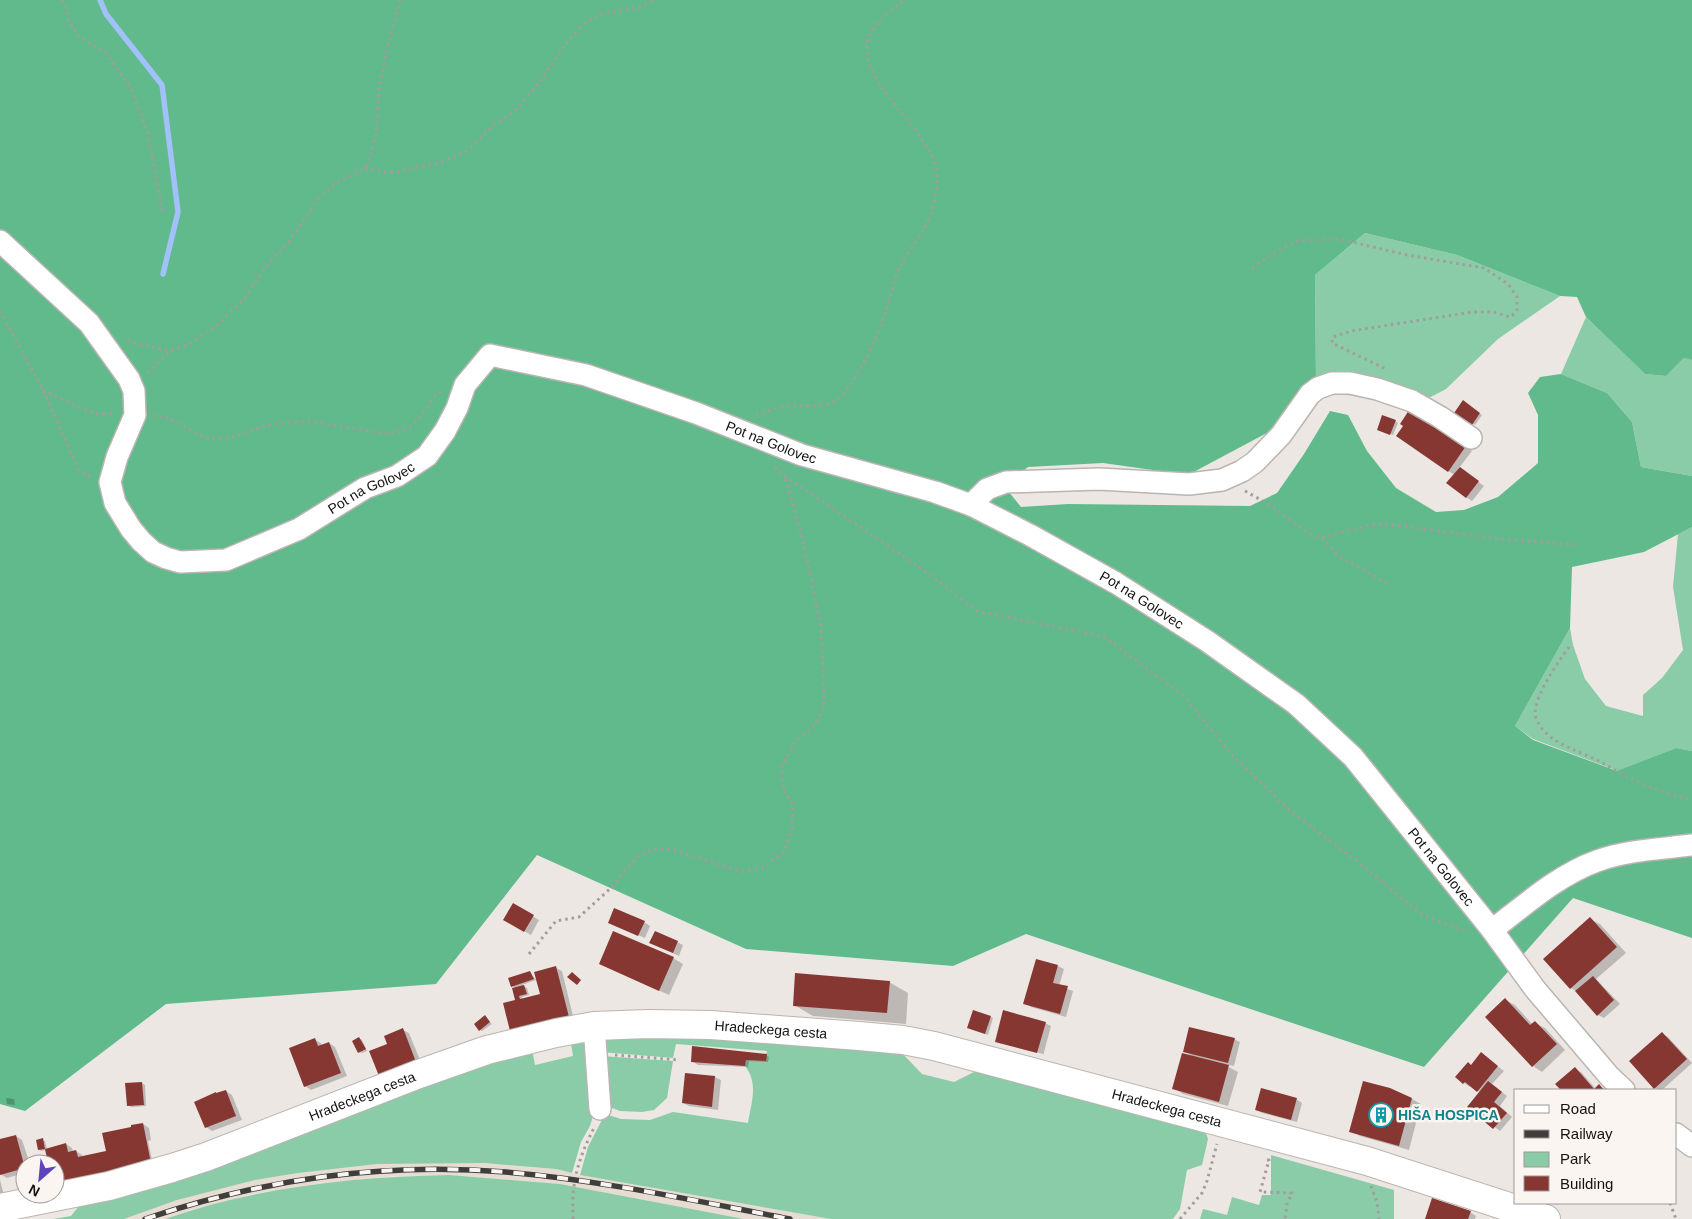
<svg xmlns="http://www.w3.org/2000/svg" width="1692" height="1219" font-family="Helvetica,sans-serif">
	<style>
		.built { fill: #e7dcd2 }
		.green { fill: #8acca8 }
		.forest { fill: #60ba8c }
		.shadow { fill: #0003 }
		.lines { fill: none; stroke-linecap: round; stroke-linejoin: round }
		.stream { stroke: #a2c0fa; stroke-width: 5.5 }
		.building { fill: #873732 }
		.street-casing { stroke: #bab5b1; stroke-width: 24 }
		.secondary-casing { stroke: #bab5b1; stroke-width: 30 }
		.path { stroke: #a29d9a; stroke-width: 3; stroke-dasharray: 2.5 4; stroke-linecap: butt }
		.street { stroke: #fff; stroke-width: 21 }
		.secondary { stroke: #fff; stroke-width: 28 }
		.rail-casing { stroke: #403e3c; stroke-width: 5.5 }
		.rail { stroke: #faf5f0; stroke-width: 4; stroke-dasharray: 11; stroke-linecap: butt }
		.labels { text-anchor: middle; stroke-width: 5; stroke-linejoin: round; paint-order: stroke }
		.street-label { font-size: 14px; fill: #141211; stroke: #faf5f0 }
		.culture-label { font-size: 14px; font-weight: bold; fill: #0d838f; stroke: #faf5f0; text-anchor: start }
	</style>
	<rect width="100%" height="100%" fill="#ede7e3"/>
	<path class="built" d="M433,1163H484L556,1169L580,1175L831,1219H744L560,1184L449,1175L395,1176L323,1183L257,1193L165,1219H124L177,1200L255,1180L298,1173L377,1164Z"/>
	<path class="green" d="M1365,233L1457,255L1560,296L1498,339L1446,389L1427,399L1345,395L1316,382L1315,275Z
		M1586,317L1645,374L1666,376L1684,358L1692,360V476L1641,467L1632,422L1607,393L1561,374Z
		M1692,527V751L1676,748L1618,771L1533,739L1515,726L1570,628L1573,645L1585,679L1606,706L1643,716V695L1662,678L1683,650L1673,587L1678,534Z
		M634,1034L899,1050L922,1074L954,1082L982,1068L1203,1125L1208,1139L1202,1165L1187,1170L1180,1209L1173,1219H831L580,1175L588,1147L605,1114L621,1119L650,1120L673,1112L748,1123C751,1103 759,1084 745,1066L746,1060L765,1061L767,1051L676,1044L673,1058L601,1052L602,1038Z
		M589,1041L596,1106L590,1126L581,1142L572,1173L556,1169L484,1163L377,1164L298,1173L255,1180L177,1200L124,1219H53L71,1216L83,1201L403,1091L532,1049L535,1065L573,1056L571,1044Z
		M601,1056L673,1061L667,1098L654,1110L642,1112L620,1111L612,1108L606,1101Z
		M1271,1155L1394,1190V1219H1200L1203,1209L1227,1215L1232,1197L1259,1205L1262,1195H1271Z
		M449,1175L560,1184L744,1219H165C257,1187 352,1177 449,1175Z"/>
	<path class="forest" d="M0,0H1692V360L1684,358L1666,376L1645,374L1586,317L1577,297L1560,296L1457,255L1365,233L1315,275L1316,382L1280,426L1188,475L1103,463L1028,467L1004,486L1021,507L1068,504L1250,506L1277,493L1304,454L1330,411L1348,415L1367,451L1396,488L1436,512L1464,510L1498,497L1538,463V415L1528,393L1540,377L1561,374L1607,393L1632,422L1641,467L1692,476V527L1644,552L1572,567L1570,628L1515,726L1533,740L1617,771L1676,748L1692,751V938L1573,898L1424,1067L1026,934L953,966L746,949L537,855L436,984L166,1004L25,1111L0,1104Z"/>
	<path class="shadow" d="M1466,404L1482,415L1475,425L1456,413Z
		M1395,421L1398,423L1393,435L1381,431Z
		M1446,432L1472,451L1459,468L1484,486L1472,501L1466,497L1455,475L1448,471Z
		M514,905L539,920L531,935L505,920Z
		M1590,919L1600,924L1626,953L1596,979L1620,1004L1604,1018L1598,1015L1579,993L1571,988L1545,959Z
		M644,922L650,926L645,938L616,926Z
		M677,942L683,945L679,956L657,946Z
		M673,958L683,964L669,995L600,964Z
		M1058,966L1064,969L1059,986L1073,991L1066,1017L1031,1007L1025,1003Z
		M556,968L562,971L574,1020L516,1001V988L512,986L530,973L536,980L522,985L527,988L529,995L522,997V999L541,995Z
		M889,982L908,993L906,1024L813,1016L794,1005Z
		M1505,1000L1515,1005L1533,1025L1535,1023L1545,1028L1565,1050L1542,1072L1533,1066Z
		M485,1017L492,1024L482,1031L480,1030Z
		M991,1017L993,1018L988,1035L971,1029Z
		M1045,1023L1051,1026L1043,1056V1054L1001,1042V1044L996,1041Z
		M403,1030L409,1033L422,1065L388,1045Z
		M1662,1034L1668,1037L1692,1063L1662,1090H1660L1655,1088Z
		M359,1038L362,1040L367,1051L362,1053L359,1052Z
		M1234,1039L1240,1042L1234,1066L1223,1064L1238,1072L1228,1106L1183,1094L1174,1088L1192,1056L1184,1051Z
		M315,1040L321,1043L322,1046L329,1043L335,1047L347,1076L311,1090L305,1086Z
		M1481,1054L1504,1071L1492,1084L1507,1096L1500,1106L1512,1117L1500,1131L1468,1107L1480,1092L1471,1086L1470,1087L1464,1083L1457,1077L1472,1066Z
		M766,1055L769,1057L768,1062L749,1061L748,1067L698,1065L692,1061Z
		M1575,1069L1581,1072L1596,1089L1599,1086L1606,1090H1562L1557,1084Z
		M715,1077L721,1080L718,1110L689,1106L683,1103Z
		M142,1083L145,1085L146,1106L131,1107L128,1105L126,1084Z
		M226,1091L232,1095L242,1120L212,1131L206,1127Z
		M6,1098L14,1099L15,1105L7,1104Z
		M1296,1099L1302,1103L1297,1122L1262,1113L1256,1110Z
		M1412,1099L1421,1104L1409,1150L1360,1136L1350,1131Z
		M143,1124L149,1128L151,1140L148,1141L153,1164L57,1187L55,1164H49L46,1150L41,1151L39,1149L42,1140L45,1141L47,1149L66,1144L72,1148L73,1152L76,1151L82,1155L83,1157L107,1152Z
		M16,1136L22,1140L30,1164H25V1173L7,1178L0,1174V1141Z
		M0,1180L5,1199L0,1200Z
		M1470,1212L1476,1216L1475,1219H1426Z"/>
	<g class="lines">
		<path class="stream" d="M100,0L106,14L162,85L178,212L163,274"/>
	</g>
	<path class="building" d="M1463,400L1480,413L1472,425L1454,413Z
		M1413,404L1466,446L1448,472L1396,436L1403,426L1400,424Z
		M1382,415L1396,420L1390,435L1377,430Z
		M1460,467L1479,481L1466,498L1446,483Z
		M513,903L534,915L524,932L503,920Z
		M614,908L645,921L638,936L608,923Z
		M1590,917L1617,947L1570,989L1543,959Z
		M613,931L674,957L659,991L599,964Z
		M655,931L678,941L673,953L649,943Z
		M1036,959L1058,965L1053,983L1068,986L1060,1014L1023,1004Z
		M556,966L569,1017L510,1031L503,1003L515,1000L512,988L524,985L527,994L519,996L520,999L540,994L534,972Z
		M530,971L534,979L511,987L508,978Z
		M572,972L581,980L577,985L567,977Z
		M795,973L890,981L887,1013L793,1006Z
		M1593,976L1614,1000L1597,1016L1575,991Z
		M1505,998L1530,1025L1535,1021L1557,1044L1532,1067L1485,1017Z
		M973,1010L991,1016L985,1034L967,1028Z
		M1003,1010L1046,1022L1037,1053L995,1042Z
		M485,1015L490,1022L479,1031L474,1024Z
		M1189,1027L1235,1038L1228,1063L1183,1052Z
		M403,1028L416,1062L379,1076L369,1051L387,1044L384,1036Z
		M1662,1032L1687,1059L1654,1089L1629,1061Z
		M359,1037L366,1049L358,1053L352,1041Z
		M315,1038L318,1046L329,1042L341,1073L304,1087L289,1048Z
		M692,1046L767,1054L766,1061L746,1060L745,1066L691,1062Z
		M1481,1052L1498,1066L1477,1092L1465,1082L1463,1084L1455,1077L1468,1062L1471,1065Z
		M1182,1053L1229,1065L1219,1102L1172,1089Z
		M1575,1067L1594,1089L1599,1084L1604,1090H1561L1555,1084Z
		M685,1073L715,1076L712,1107L682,1103Z
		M1363,1081L1390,1088L1412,1098L1399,1146L1349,1132Z
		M1488,1081L1502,1092L1494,1102L1507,1113L1493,1129L1467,1107Z
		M142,1082L144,1105L127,1106L125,1083Z
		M1261,1088L1297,1098L1291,1120L1255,1110Z
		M226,1090L236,1116L205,1128L194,1102L216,1092V1093Z
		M143,1123L151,1163L55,1183V1164H48L45,1149L66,1143L68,1152L76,1150L78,1157L106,1151L102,1133L131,1127V1125Z
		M16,1135L25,1168L0,1175V1139Z
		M43,1138L45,1149L38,1150L36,1140Z
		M1432,1198L1471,1211L1468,1219H1425Z"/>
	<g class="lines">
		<g class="street-casing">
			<g id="street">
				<path id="s1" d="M0,241L89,323L129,379L134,391L135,415L117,457L110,482L115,503L131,529L141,541L153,552L166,558L180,562L226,560L299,529L365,488L397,476L427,456L445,431L457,408L465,385L490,355L586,375L696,413L802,455L935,492L971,505L1030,535L1116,583L1207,641L1296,704L1353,757L1492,930L1535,989L1610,1077L1624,1090"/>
				<path d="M971,505L987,489L1006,482L1099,479L1189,484L1222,480L1242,471L1255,462L1281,435L1310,394L1318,388L1332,383H1350L1377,389L1412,401L1440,417L1471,438"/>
				<path d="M1492,930C1525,905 1558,875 1597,861C1626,850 1661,849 1692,845"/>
				<path d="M594,1026L600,1109"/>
				<path d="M1676,1134L1692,1146"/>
			</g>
		</g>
		<g class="secondary-casing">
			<g id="secondary">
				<path id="s2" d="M0,1208L109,1186L172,1168L206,1157L419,1074L487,1050L556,1033L594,1026L648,1024L711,1025L859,1036L903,1040L934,1046L1367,1161L1546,1219"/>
			</g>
		</g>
		<path class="path" d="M62,0L66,7L69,22L79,37L106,53L132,90L148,134L163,213
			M365,168L391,173L439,163L467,151L495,124L515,111L538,84L568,41L584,24L598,15L640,7L653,0
			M1252,268L1272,254L1295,241L1339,239L1407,255L1484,268L1508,284L1517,297V310L1511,317L1493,312H1472L1351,331L1333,337L1332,343L1386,369
			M0,311L43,390L79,470L93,479
			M127,341L170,351
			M148,373L170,351L189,344L216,326L243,300L270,261L288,243L318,199L333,185L365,168L372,151L376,135L379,88L385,58L400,0
			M43,390L94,414L115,413
			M153,415L166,417L206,438L227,439L267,425L309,421L380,433H394L409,428L418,420L436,394L442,391
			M756,415C765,413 775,408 785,406C801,404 819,409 834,402C851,393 874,344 881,325C888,308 891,289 898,271C904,256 916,243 924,229C932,214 938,191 937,174C935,130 846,77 871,32C879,19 893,9 904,0
			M775,467L785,476L915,564L978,611L1104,637L1183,695L1231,754L1288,809L1361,864L1422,915L1466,931
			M1245,491L1270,505L1310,534L1321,538L1370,525L1387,524L1500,539L1579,545
			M1322,538L1338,556L1370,573L1389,585
			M1569,647C1559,661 1530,701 1536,718C1545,743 1580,751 1601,762C1612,768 1623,775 1634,780C1652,789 1673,795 1692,800
			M529,954L556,921L579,917L612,887L636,857L654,849H671L742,872L762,868L784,852L792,829L793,805L783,789L782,766L795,742L813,727L824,707V688L821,626L801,533L785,477
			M615,1055L679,1060
			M1267,1160H1269L1260,1192L1292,1193L1287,1204L1285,1219
			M1371,1186L1377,1202L1379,1219
			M1670,1203L1676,1219
			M573,1219C571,1182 578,1159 595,1126
			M1180,1219L1202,1193L1207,1181L1217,1144"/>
		<use href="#street" class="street"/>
		<use href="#secondary" class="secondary"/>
		<g class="rail-casing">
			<path id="rail" d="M145,1219C264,1179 381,1162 506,1172C601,1180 696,1201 790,1219"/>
		</g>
		<use href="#rail" class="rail"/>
	</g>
	<defs>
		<g id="building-ring" transform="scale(1.25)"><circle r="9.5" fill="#faf5f0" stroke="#0f9aa8" stroke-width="1.5"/><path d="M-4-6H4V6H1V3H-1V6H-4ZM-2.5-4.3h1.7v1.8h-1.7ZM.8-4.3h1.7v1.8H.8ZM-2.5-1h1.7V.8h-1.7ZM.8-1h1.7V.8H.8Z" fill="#0f9aa8"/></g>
	</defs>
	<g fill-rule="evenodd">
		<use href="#building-ring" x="1381" y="1115"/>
	</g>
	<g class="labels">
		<g class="street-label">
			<text dy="5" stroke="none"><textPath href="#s1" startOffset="1100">Pot na Golovec</textPath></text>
			<text dy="5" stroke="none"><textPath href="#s1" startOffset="620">Pot na Golovec</textPath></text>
			<text dy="5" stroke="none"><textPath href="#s1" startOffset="1505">Pot na Golovec</textPath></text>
			<text dy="5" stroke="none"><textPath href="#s1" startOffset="1910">Pot na Golovec</textPath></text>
			<text dy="5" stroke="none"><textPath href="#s2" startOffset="800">Hradeckega cesta</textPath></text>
			<text dy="5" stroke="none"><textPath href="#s2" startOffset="380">Hradeckega cesta</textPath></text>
			<text dy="5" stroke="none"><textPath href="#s2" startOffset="1205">Hradeckega cesta</textPath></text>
		</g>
		<g class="culture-label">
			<text x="1398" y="1120">HIŠA HOSPICA</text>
		</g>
	</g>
	<rect x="1514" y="1089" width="162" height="115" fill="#faf5f0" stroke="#9e9a97"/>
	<rect x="1524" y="1105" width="25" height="8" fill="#ffffff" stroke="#9e9a97"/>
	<text x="1560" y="1114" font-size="15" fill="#141211">Road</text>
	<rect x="1524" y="1130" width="25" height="8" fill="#403e3c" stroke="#9e9a97"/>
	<text x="1560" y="1139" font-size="15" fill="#141211">Railway</text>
	<rect x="1524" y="1152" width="25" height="15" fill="#8acca8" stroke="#9e9a97"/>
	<text x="1560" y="1164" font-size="15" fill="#141211">Park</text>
	<rect x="1524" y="1176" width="25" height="15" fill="#873732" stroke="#9e9a97"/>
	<text x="1560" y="1189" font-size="15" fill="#141211">Building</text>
	<g transform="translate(40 1179) rotate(207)"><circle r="24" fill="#faf5f0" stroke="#9e9a97"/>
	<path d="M0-4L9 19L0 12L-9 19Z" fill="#5e44bc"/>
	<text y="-8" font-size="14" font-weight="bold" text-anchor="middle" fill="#141211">N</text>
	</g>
</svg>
